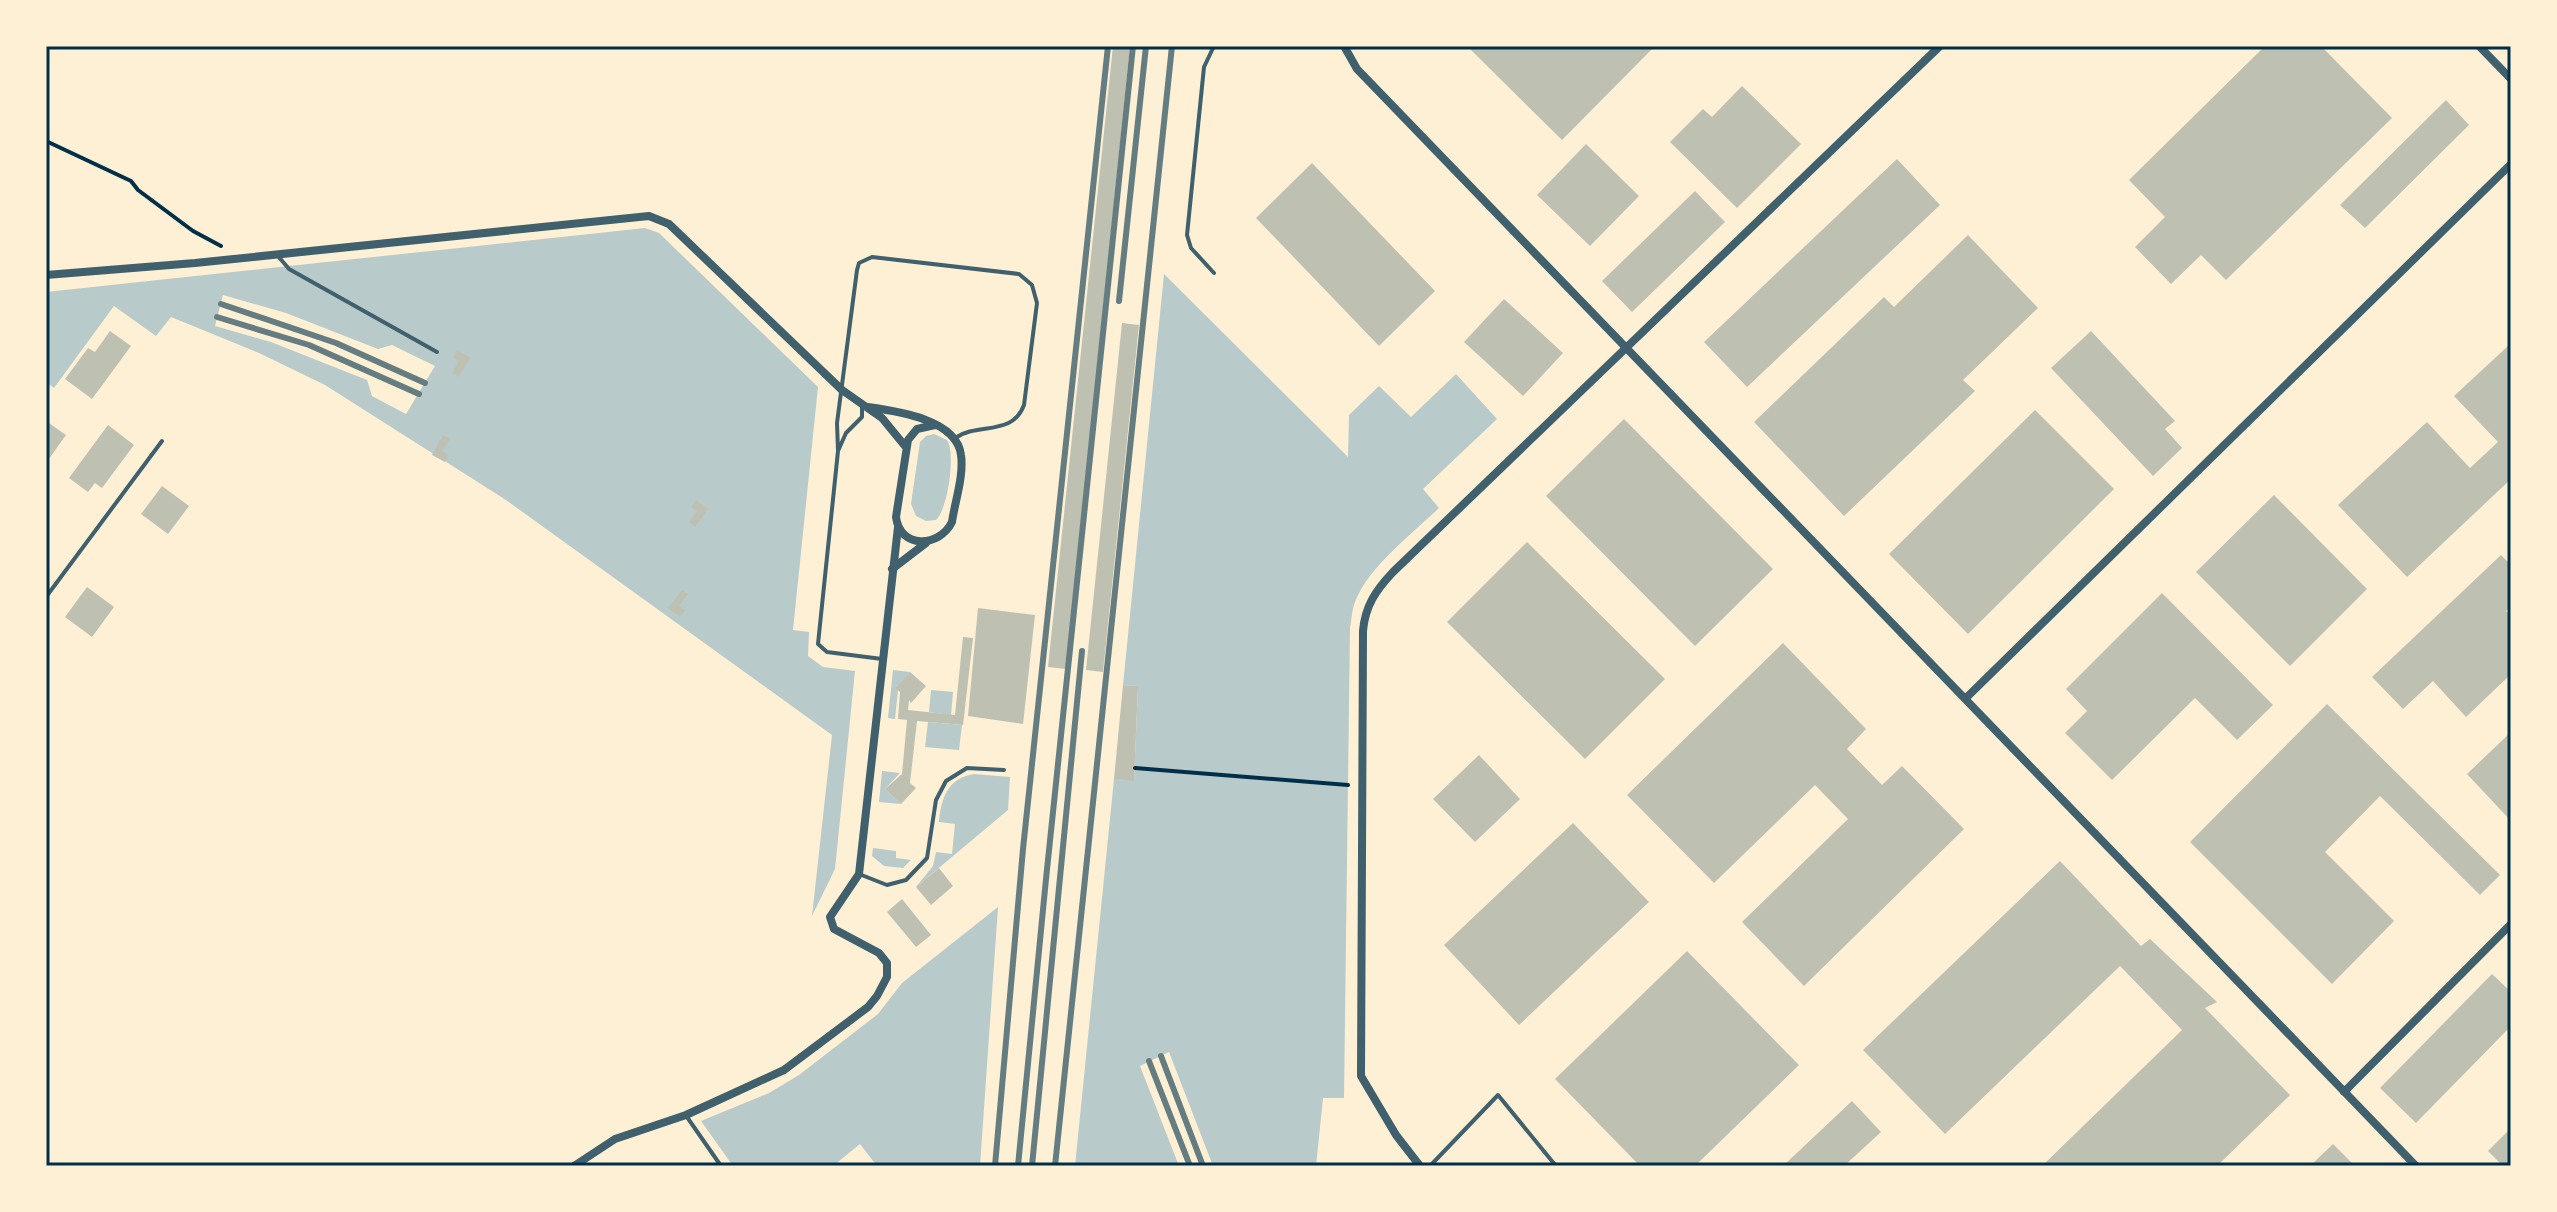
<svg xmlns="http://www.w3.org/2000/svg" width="2557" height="1212" font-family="Karla,sans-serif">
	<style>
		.green { fill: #b9caca; fill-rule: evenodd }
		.building { fill: #bec0b2 }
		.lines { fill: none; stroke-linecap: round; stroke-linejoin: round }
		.path { stroke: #003049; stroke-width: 4 }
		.service { stroke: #3f606c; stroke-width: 4 }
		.minor { stroke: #3f606c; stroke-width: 8 }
		.rail { stroke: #657d81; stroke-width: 6 }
		.neatline { fill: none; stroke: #003049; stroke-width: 3 }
	</style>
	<rect width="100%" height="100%" fill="#fdf0d5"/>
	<path class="green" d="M645,228L659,233L818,387L793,630L809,632L808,656L823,667L855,671L835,869L812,916L832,735L506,500L325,385L259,353L171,317L156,336L114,306L54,388L46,382V292ZM223,295L286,313L378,349L392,345L435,366L406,414L372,396L367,380L271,342L215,326Z
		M1164,274L1348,457L1349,415L1379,386L1411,417L1456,374L1497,419L1423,489L1439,508C1412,534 1368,567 1355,602C1352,609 1352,618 1350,627L1344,1098H1323L1316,1166H1213L1169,1052L1140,1066L1179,1166H1075L1114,779L1134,780L1138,686L1123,685Z
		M934,434L947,440C956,453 948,509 936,520L926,521L916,516L911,504L920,442L926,436Z
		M893,670L910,672L896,687L898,690L895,719L888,718Z
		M931,690L953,692L951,715L929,712Z
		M928,722L962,725L959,750L925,747Z
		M882,771L900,773L885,789L901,804L879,802Z
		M974,774L1010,777L1008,810L916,887L933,866L936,852L952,854L955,824L939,822C941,798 948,778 974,774Z
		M873,848L896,851V858L911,860L903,868L884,866L872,856Z
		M998,907L980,1166H877L860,1144L833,1166H733L701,1121L769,1093L799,1075L878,1014L902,983Z"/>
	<path class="building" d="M1113,46H1130L1066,669L1048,667Z
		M1467,46H1655L1562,140Z
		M2265,46H2321L2392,118L2226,280L2201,255L2171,284L2135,247L2165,217L2129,180Z
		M1742,86L1801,144L1737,208L1670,142L1703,109L1712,117Z
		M2446,100L2469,125L2365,228L2340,205Z
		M1586,144L1639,196L1590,246L1537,195Z
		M1897,159L1940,205L1747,387L1704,342Z
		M1312,163L1435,291L1379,346L1256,218Z
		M1695,191L1725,222L1632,312L1602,281Z
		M1968,235L2038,308L1963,380L1975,391L1844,516L1754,422L1884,297L1894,307Z
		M1504,299L1563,353L1523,396L1464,342Z
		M1122,323L1139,325L1103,672L1086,670Z
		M110,331L131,346L92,399L65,379L88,348L95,352Z
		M2091,331L2175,421L2165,429L2182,448L2153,476L2051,368Z
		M2508,346L2511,349V479L2407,577L2338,505L2427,422L2470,468L2498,442L2454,396Z
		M457,350L470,358L459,377L452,373L459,361L453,357Z
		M2035,410L2114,489L1968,634L1889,554Z
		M1624,419L1773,569L1695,646L1546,496Z
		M46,421L66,435L46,463Z
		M108,425L134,445L102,488L95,483L88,492L69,478Z
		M443,435L450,439L442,451L448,455L445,462L432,455Z
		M162,486L189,506L168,534L141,514Z
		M2274,495L2367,589L2290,666L2196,572Z
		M696,500L708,509L695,527L689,522L697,511L691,507Z
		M1527,542L1665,679L1585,759L1447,622Z
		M2501,555L2511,565V607L2506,611L2511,616V674L2466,717L2433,681L2403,709L2372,677Z
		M87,587L114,607L92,637L65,617Z
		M682,590L688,594L679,606L685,610L680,617L668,608Z
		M2162,593L2273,705L2237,740L2195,698L2112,780L2065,733L2087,711L2066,689Z
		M978,608L1035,615L1023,724L968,716Z
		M963,637L973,638L963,725L917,721L910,783L916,788L901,804L885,789L902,774L907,720L898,719L900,692L895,688L910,672L926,686L911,703L909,700L908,710L955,715Z
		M1783,643L1866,729L1847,749L1882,785L1902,766L1964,829L1804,986L1742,922L1848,819L1815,785L1714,883L1627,795Z
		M1123,685L1138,686L1134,781L1114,779Z
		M2327,704L2500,875L2480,895L2380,796L2325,852L2394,921L2332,984L2190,842Z
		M2511,732V821L2467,774Z
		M1479,755L1520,799L1475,842L1433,799Z
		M1573,823L1649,902L1519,1025L1444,945Z
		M2060,861L2141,946L2150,939L2217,1002L2205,1008L2290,1095L2217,1166H2042L2182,1030L2120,966L1945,1134L1863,1050Z
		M939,868L953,886L931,905L916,887Z
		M902,899L931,935L916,947L887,912Z
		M1687,951L1799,1065L1695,1166H1640L1555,1079Z
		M2492,974L2511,992V1026L2416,1123L2380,1088Z
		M1852,1101L1881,1132L1844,1166H1783Z
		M2511,1128V1166H2503L2488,1151Z
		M2333,1144L2355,1166H2310Z"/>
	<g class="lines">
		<path class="path" d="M46,141L131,181L138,190L193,231L221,246
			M1135,768L1348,785"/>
		<path class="service" d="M1214,46L1204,67L1187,235L1191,248L1214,273
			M1305,46L1342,47
			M278,256L289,269L437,352
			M862,405V417L846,433L838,451L818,644L827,652L882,659
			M838,451L837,423L857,270L859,263L872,257L1019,274L1032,285L1037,303L1024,405C1012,437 978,422 955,438
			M46,597L162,441
			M859,874L887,885L906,880L927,858L936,800L946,781L967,768L1004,770
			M687,1117L721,1166
			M1430,1166L1498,1095L1556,1166"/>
		<path class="minor" d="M1344,46L1357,69L2416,1166
			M2479,46L2511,79
			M46,275L195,263L649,216L669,224L842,390L882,418L905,446
			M868,407C896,411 957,419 961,455C964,476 955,501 952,522C939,548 900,549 896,517L908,440L917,429L935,425
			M892,569L926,543
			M1966,698L2511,164
			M2344,1092L2511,924
			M574,1166L615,1139L686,1115L784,1070L868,1007L877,996L887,977V963L879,953L834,929L830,917L859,874L898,527
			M1420,1166L1396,1135L1361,1076L1363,631C1365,606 1376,590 1393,572L1940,46"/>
		<path class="rail" d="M1119,301L1146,46
			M221,304L336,343L425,383
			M217,317L309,345L419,394
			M1161,1056L1203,1166
			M1149,1061L1190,1166
			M995,1166L1023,849L1108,46
			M1018,1166L1046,879L1133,46
			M1032,1166L1082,651
			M1055,1166L1172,46"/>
	</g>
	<rect width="2557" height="1212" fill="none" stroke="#fdf0d5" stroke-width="96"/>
	<rect x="48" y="48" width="2461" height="1116" class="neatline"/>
</svg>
